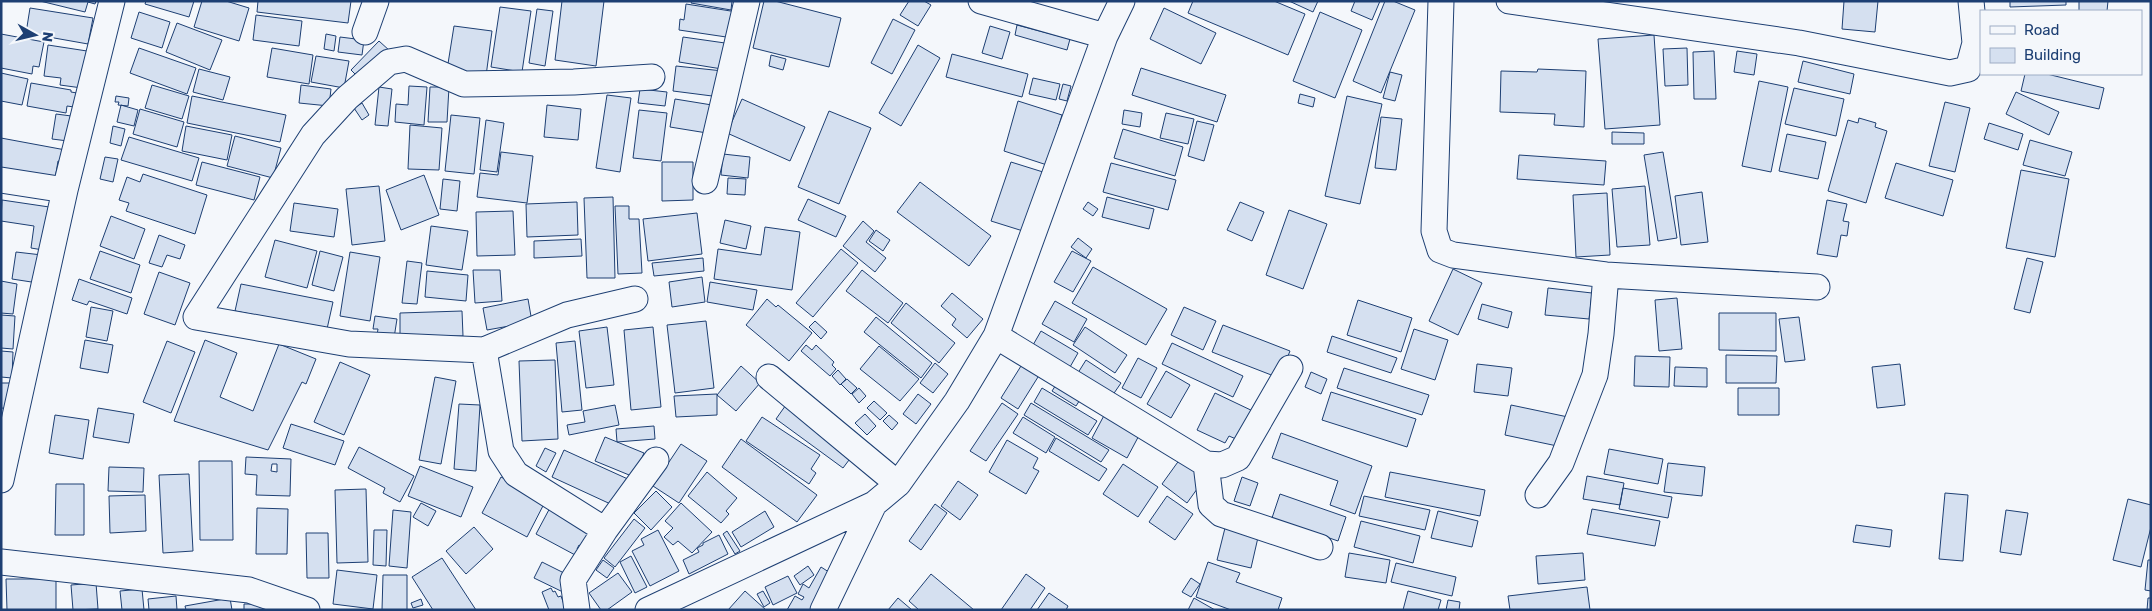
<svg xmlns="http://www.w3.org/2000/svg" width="2152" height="611" font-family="Rubik,sans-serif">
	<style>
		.building { fill: #d5e0f0; stroke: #1d3f73; fill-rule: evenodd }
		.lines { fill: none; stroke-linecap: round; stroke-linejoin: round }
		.minor-casing { stroke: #1d3f73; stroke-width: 27 }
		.minor { stroke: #f4f7fb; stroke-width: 25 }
	</style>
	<rect width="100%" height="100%" fill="#f4f7fb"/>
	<path class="building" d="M40,1H96L95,4L88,2L85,12Z
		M146,1H194L189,17L145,4Z
		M202,1H226L249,8L239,41L194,27Z
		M258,1H351L348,23L257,12Z
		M562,1H604L596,66L555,60Z
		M692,1H732L731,10L691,3Z
		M764,1H775L841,18L829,67L753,48Z
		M909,1H924L931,5L918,26L900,15Z
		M1193,1H1274L1305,14L1288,55L1188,13Z
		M1289,1H1318L1313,12Z
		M1355,1H1380L1372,20L1351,11Z
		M1385,1H1393L1415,10L1381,93L1353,81Z
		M1844,1H1878L1875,32L1842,29Z
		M2010,1H2066V5L2010,7Z
		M2079,1H2108L2107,11H2079Z
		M686,4L737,12L733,38L679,30L680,19L684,20Z
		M500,7L531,11L522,72L491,67Z
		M30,8L93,18L88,44L26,33Z
		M1164,8L1216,33L1201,64L1150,39Z
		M537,9L553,11L545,66L529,63Z
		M139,12L170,22L162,48L131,38Z
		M1320,12L1362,30L1335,98L1293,81Z
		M256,15L302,21L299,46L253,40Z
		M893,19L915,30L892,74L871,63Z
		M177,23L222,40L210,70L166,52Z
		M1017,25L1070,39L1067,50L1015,35Z
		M454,26L492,31L486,76L447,70Z
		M990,26L1010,32L1002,59L982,53Z
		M1,34L44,42L39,67L33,66L32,74L1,68Z
		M326,34L336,36L334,51L324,49Z
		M1654,35L1660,125L1605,129L1598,39Z
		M340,37L364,40L362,55L338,52Z
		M683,37L732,44L728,70L679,62Z
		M379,41L390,51L361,80L351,70Z
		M48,45L87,51L82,88L60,85L61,78L44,76Z
		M918,45L940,58L901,126L879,113Z
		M139,48L196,68L187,94L130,73Z
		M272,48L313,55L309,84L267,77Z
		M1687,48L1688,85L1665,86L1663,49Z
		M1714,51L1716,99H1694L1693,52Z
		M1737,51L1757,54L1754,75L1734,72Z
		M952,54L1028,74L1022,97L946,77Z
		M771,55L786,59L783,70L769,66Z
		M316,56L349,61L344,88L311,82Z
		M1803,61L1854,74L1850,94L1798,82Z
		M676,66L723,71L720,97L673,91Z
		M1141,68L1226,95L1217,122L1132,95Z
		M199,69L230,77L223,100L193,92Z
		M1538,69L1586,71L1584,127L1554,125L1555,114L1500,112L1501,71L1537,72Z
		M1390,72L1402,75L1395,101L1383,98Z
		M1,73L28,79L22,105L1,101Z
		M2025,74H2047L2104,88L2099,109L2021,91Z
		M1033,78L1060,84L1056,100L1029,94Z
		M1759,81L1788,87L1771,172L1742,166Z
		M31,83L71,90V92L77,93L74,107L67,106L66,113L27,106Z
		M1063,84L1071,86L1067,101L1059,99Z
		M152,85L189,96L182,119L145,108Z
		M301,85L331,89L329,106L299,103Z
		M409,86L427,87L424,125L395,122L396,104L408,105Z
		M379,87L392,89L388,126L375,125Z
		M430,87H449L447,122H428Z
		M1794,88L1844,99L1836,136L1785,124Z
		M640,89L667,92L665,106L638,103Z
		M2016,92L2059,112L2049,135L2006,114Z
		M1300,94L1315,98L1313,107L1298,103Z
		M607,95L631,98L620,172L596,168Z
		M116,96L129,98L128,106L118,105L119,102H115Z
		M192,96L286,115L280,142L187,123Z
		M1347,96L1382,104L1360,204L1325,196Z
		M675,99L712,105L707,133L670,127Z
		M742,99L805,127L790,161L727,133Z
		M1018,101L1062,115L1047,165L1004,151Z
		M1945,102L1970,108L1955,172L1929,166Z
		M362,103L369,115L362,120L354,108Z
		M121,105L138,110L134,126L117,122Z
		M547,105L581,109L578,140L544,137Z
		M140,109L184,122L177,147L133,134Z
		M639,110L667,113L661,161L633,158Z
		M1124,110L1142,113L1140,127L1122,124Z
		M829,111L871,128L839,204L798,187Z
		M1166,113L1194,119L1188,144L1160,138Z
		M56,114L79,117L68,141L52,139Z
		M451,115L480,118L474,174L445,171Z
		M1381,117L1402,119L1396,170L1375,168Z
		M1859,118L1876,123L1875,127L1887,131L1866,203L1828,191L1848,120L1858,123Z
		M486,120L504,123L497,172L480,170Z
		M1197,121L1214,125L1204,161L1188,156Z
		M1989,123L2023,134L2018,150L1984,139Z
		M410,125L442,128L439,170L408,169Z
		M113,126L125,129L121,146L110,143Z
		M186,126L232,135L227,160L182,151Z
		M1123,129L1183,147L1175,176L1114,158Z
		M1612,132L1644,133V144H1612Z
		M1787,134L1826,142L1818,179L1779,171Z
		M235,136L281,148L273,178L227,166Z
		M129,137L199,158L192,181L121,160Z
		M1,138L71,151L68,163L58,161L55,179L1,169Z
		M2030,140L2072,152L2065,176L2023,165Z
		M501,152L533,156L527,203L477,197L480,173L498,175Z
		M1663,152L1677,238L1658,241L1644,155Z
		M723,154L750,157L748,178L721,175Z
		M1519,155L1606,161L1604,185L1517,179Z
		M105,157L118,159L113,182L100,179Z
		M202,162L260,177L254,200L196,185Z
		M662,162H693V200L662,201Z
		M1011,162L1043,172L1023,231L991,221Z
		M1111,163L1176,180L1168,210L1103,192Z
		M1896,163L1953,180L1943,216L1885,198Z
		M2021,170L2069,179L2055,257L2006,248Z
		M143,174L207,195L195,234L126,211L129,203L119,200L127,177L140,182Z
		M424,175L439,215L401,230L386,190Z
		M728,178L746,179L745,195L727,194Z
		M443,179L460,181L457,211L440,209Z
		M920,182L991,236L969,266L897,212Z
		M379,186L385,241L352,245L346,189Z
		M1645,186L1650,245L1617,247L1612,189Z
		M1702,192L1708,242L1681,245L1675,196Z
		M1607,193L1610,255L1576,257L1573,195Z
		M613,197L615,278H587L584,198Z
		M1107,197L1154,209L1149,229L1102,217Z
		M808,199L846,216L836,237L798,220Z
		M2,200L56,208L49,251L31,248L34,226L1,221Z
		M1827,200L1847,204L1843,221L1849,222L1847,236L1841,235L1837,257L1817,254Z
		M577,202L578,235L527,237L526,204Z
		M1088,202L1098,209L1093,216L1083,209Z
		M1240,202L1264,212L1252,241L1227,230Z
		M294,203L338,209L334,237L290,231Z
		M615,206H629V219H639L642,273L618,274Z
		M1289,210L1327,224L1303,289L1266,275Z
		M513,211L515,255L477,256L476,212Z
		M697,213L702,254L648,261L643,219Z
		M111,216L145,229L134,259L100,246Z
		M725,220L751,226L746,249L720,243Z
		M863,221L874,231L866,242L886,258L875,272L843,246Z
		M431,226L468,231L462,270L426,265Z
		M765,227L800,232L792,290L714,279L718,249L761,255Z
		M876,230L890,240L883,251L869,241Z
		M159,235L185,245L180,259L167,255L162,267L149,263Z
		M1078,238L1092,249L1086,258L1071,247Z
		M581,239L582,256L534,258V241Z
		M275,240L317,251L307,288L265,277Z
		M841,249L858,263L813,317L796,303Z
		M100,251L140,265L131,293L90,279Z
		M320,251L343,257L334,291L312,285Z
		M1072,251L1091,261L1073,292L1054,282Z
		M16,252L42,255L38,283L12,279Z
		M350,252L380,257L370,321L340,316Z
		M703,258L704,271L654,276L652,263Z
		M2027,258L2043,262L2030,313L2014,309Z
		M407,261L422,263L417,304L402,303Z
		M1093,267L1167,309L1146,345L1072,303Z
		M1453,269L1482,283L1458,335L1429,321Z
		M473,270H500L502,301L475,303Z
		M862,270L903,303L888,323L846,291Z
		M427,271L468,275L466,301L425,297Z
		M159,272L190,283L175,325L144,314Z
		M702,277L705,302L672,307L669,282Z
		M79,279L132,298L127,314L89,301L87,305L72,300Z
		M1,281L17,284L13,314L1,313Z
		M710,282L757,290L753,310L707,302Z
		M241,284L333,302L327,329L235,311Z
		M1548,288L1592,293L1589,319L1545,315Z
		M952,293L983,319L967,338L952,325L956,319L941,306Z
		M1677,298L1682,349L1659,351L1655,300Z
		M528,299L532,322L487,330L483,308Z
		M767,299L776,307L778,305L812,333L789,361L746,325Z
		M1358,300L1412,318L1401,352L1347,335Z
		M1055,301L1087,319L1074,342L1042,324Z
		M906,303L955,343L939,363L891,323Z
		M1482,304L1512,312L1508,328L1478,319Z
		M91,307L113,311L107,341L86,337Z
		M1184,307L1216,321L1203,350L1171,335Z
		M462,311L463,336L400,337V313Z
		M1719,313H1776V351L1719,350Z
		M1,315L15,316L13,349L1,348Z
		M375,316L397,319L394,338L377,335L378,329H373Z
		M876,317L932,363L921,378L864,332Z
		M1799,317L1805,360L1785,362L1779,319Z
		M706,321L714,388L675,393L667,325Z
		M815,321L827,332L821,339L809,327Z
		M1223,325L1290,351L1279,378L1212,352Z
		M607,327L614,385L586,388L579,331Z
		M653,327L661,407L631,410L624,330Z
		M1085,327L1127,355L1115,373L1073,345Z
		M1414,329L1448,340L1435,380L1401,369Z
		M1041,331L1078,353L1066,374L1029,352Z
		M1332,336L1397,358L1391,373L1327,352Z
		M85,340L113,345L108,373L80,368Z
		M205,340L237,353L220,397L253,411L279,344L316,359L306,384L302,382L268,450L174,421Z
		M167,341L195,352L171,413L143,402Z
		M575,341L582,410L562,412L556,343Z
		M1172,343L1243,376L1233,397L1162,364Z
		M806,345L812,350L816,345L834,362L832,365L836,369L830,376L801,351Z
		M879,346L919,379L900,401L860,369Z
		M1,351L13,352L12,378L1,377Z
		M1726,355L1777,356L1776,383H1726Z
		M1635,356L1670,357L1669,387L1634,386Z
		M1026,358L1043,369L1018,409L1001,398Z
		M1138,358L1157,368L1141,398L1122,388Z
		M555,360L558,439L522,441L519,361Z
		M1086,360L1121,383L1110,399L1076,376Z
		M340,362L370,375L344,435L314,422Z
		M935,363L948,374L933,393L920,383Z
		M1477,364L1512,368L1508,396L1474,392Z
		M1900,364L1905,405L1877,408L1872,367Z
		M741,366L760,383L736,411L717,395Z
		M1675,367L1707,368V387L1674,386Z
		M1344,368L1429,395L1422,415L1337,388Z
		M838,370L846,379L840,385L832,376Z
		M1166,371L1190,385L1171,418L1147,404Z
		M1311,372L1327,379L1321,394L1305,387Z
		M435,377L456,381L441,464L419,460Z
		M1061,377L1085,392L1076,406L1052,391Z
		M847,379L857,388L851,394L841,384Z
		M1,383H15L14,409L1,408Z
		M859,388L866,396L859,403L852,394Z
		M1042,388L1097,421L1088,435L1034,402Z
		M1738,388H1779V415H1738Z
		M1331,392L1416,419L1407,447L1322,420Z
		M1215,393L1257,413L1243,442L1229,436L1225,443L1197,430Z
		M717,394V415L676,417L674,396Z
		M918,394L931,404L916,424L903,414Z
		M874,401L887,413L880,420L867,408Z
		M788,402L855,452L843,468L776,419Z
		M1002,403L1018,414L986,461L970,451Z
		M1031,403L1109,450L1101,462L1024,415Z
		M459,404L480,405L476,471L454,469Z
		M615,405L619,425L569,435L567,425L585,422L583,411Z
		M1511,405L1568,417L1562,447L1505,435Z
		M98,408L134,414L129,443L93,437Z
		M1108,408L1143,428L1127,458L1092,438Z
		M865,414L876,426L867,435L855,423Z
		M55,415L89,420L83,459L49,453Z
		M889,415L898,423L892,430L883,421Z
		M762,417L820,455L811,469L816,473L809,484L746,441Z
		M1023,417L1055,437L1046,453L1013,433Z
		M291,424L344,441L335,465L283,448Z
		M654,426L655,439L617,442L616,429Z
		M1281,433L1372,466L1355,514L1330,505L1338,481L1272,458Z
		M605,437L644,453L634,477L595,461Z
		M1056,438L1107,469L1099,481L1049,451Z
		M741,439L817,495L797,522L722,467Z
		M1007,440L1038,458L1033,468L1039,471L1026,494L989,472Z
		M681,444L707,461L679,503L653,486Z
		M359,447L414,476L400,502L383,493L385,488L348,468Z
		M545,448L556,453L546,472L536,466Z
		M1609,449L1663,459L1658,484L1604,474Z
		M564,450L630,480L617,507L552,477Z
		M246,457L291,459L290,496L256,495L257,475L245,474ZM272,464H277V472L271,471Z
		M1180,459L1205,478L1187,503L1162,484Z
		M199,461H232L233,540H200Z
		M1668,463L1705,467L1702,496L1664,492Z
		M1123,464L1158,487L1138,517L1103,494Z
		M420,466L473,487L461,517L408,496Z
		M109,467L144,468L143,492L108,491Z
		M707,472L737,498L726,511L729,514L721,523L688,496Z
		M1390,472L1485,490L1480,516L1385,497Z
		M189,474L193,551L163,553L159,475Z
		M1587,476L1624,483L1620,505L1583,499Z
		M501,477L546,500L527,537L482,513Z
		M1242,477L1258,483L1250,506L1234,501Z
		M958,481L978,495L960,520L941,506Z
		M56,484H84V535H55Z
		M1623,488L1672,497L1668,518L1619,509Z
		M366,489L368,562L337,563L335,490Z
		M656,491L672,507L651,530L634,513Z
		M1945,493L1968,495L1963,561L1939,559Z
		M1280,494L1346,517L1338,541L1272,518Z
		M145,495L146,531L110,533L109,496Z
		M1167,496L1193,514L1175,540L1149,522Z
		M1364,496L1430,510L1425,530L1359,516Z
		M2128,499L2151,505V527L2141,567L2113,560Z
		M421,503L436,511L428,526L413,517Z
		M681,503L712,532L692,553L678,541L673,545L664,537L673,528L665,521Z
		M552,504L595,528L584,548L579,545L577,549L580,551L577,556L536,534Z
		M935,504L947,513L921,550L909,541Z
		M257,508L288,509L287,554H256Z
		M1592,509L1660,521L1655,546L1587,534Z
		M393,510L411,512L407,568L389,566Z
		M2006,510L2028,513L2021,555L2000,552Z
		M765,511L774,527L741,547L732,532Z
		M1438,511L1478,521L1472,547L1431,538Z
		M634,519L645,528L615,567L604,558Z
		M1361,521L1420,536L1413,563L1354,547Z
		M1226,524L1259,533L1251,568L1217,560Z
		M1856,525L1892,530L1890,547L1853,542Z
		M474,527L493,549L466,574L446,551Z
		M374,530H387L386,566L373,565Z
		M658,530L679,571L650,586L632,551L644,545L641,539Z
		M727,531L740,551L735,554L723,534Z
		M306,533H328L329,578H307Z
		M719,535L728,554L689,574L683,560L699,552L697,548L703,545V543Z
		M1349,553L1390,560L1386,583L1345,577Z
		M1583,553L1585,580L1538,584L1536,556Z
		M631,556L647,587L635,593L620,562Z
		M442,558L476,610H433L412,577Z
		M603,560L614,568L607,578L596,570Z
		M2148,560H2151V591L2145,590Z
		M542,562L572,577L565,593L534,578Z
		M1208,562L1240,573L1236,582L1282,598L1278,610H1231L1196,597Z
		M1396,563L1456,577L1452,596L1391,582Z
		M808,566L814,575L800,585L794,576Z
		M821,567L832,574L812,610H787L795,596L802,600L804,597L798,594L803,584L809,588Z
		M337,570L377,575L373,609L333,604Z
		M618,573L632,592L607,610H601L589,593Z
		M931,574L974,610H919L909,601Z
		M1026,574L1045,588L1030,610H1001Z
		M383,575H407V610H382Z
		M788,576L797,593L773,605L765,587Z
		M1191,578L1200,584L1191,597L1182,592Z
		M6,579H56V610H7Z
		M96,583L98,609L73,610L71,585Z
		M1587,587L1590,610H1510L1508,596Z
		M551,588L553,592L555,591L558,597L561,596L566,610H549L542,592Z
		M142,589L144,610H122L120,591Z
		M745,591L766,610H728Z
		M763,591L770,603L764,607L757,594Z
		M1408,591L1441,600L1438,610H1403Z
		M1049,593L1068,606L1066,610H1037Z
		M176,596L177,610H149L148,599Z
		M230,598L232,610H186L185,606Z
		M898,598L912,610H888Z
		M1194,598L1215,610H1188Z
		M2148,598H2151V610H2147Z
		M421,599L423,605L413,608L411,603Z
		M1448,600L1460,602L1459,610H1446Z
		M244,604H281V610H244Z"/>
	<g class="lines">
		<g class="minor-casing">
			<path id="minor" d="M981,1L1105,36
				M1441,1L1434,231L1440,250L1453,255L1606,275L1817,287
				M1509,1L1799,43L1950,73L1968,69L1975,43L1971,1
				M365,32L376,1
				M1,180L65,190
				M705,181L747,1
				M635,299L567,315L484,350L349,344L196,317L313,135L347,98L389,62L406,59L464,84L574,82L652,77
				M996,336L1206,464L1222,465L1238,458L1290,368
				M484,350L501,451L516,474L605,530
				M769,377L898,484
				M1206,464L1211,505L1221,514L1320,547
				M1,480L65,190L112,1
				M1538,495L1561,463L1595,375L1601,334L1606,275
				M1,562L249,590L307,610
				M577,610L573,580L605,530L656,460
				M648,610L874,504L898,484L957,401L996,336L1105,36L1122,1
				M823,610L874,504"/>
		</g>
		<use href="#minor" class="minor"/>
	</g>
	<rect width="2152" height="611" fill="none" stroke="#1d3f73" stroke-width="5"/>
	<rect x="1980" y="10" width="162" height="65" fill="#f4f7fb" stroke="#9eadc5"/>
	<rect x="1990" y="26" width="25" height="8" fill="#f4f7fb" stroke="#9eadc5"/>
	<text x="2024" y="35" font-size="15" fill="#1d3f73">Road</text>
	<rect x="1990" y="48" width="25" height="15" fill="#d5e0f0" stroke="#9eadc5"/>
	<text x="2024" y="60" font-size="15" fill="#1d3f73">Building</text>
	<g transform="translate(35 35) rotate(98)" stroke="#f4f7fb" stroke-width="4" paint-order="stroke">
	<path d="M0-4L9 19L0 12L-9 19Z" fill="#1d3f73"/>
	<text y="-8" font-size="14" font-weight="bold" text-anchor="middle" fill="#1d3f73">N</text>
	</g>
</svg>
